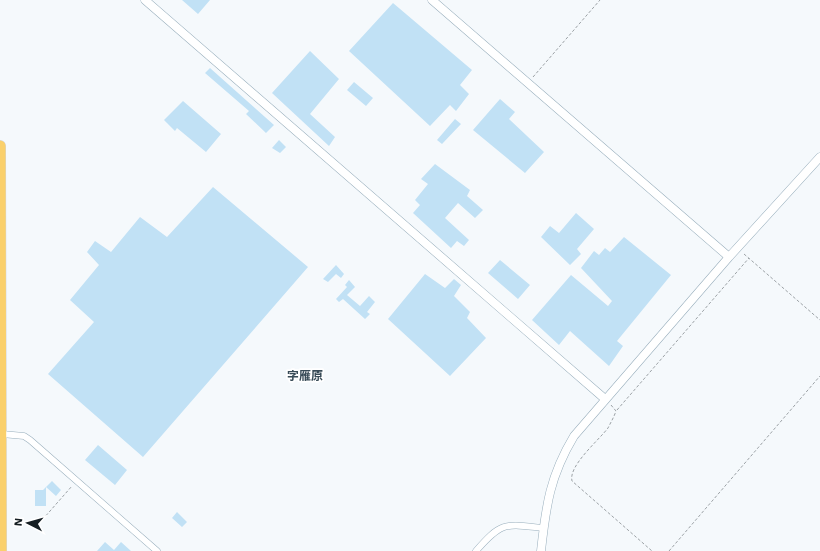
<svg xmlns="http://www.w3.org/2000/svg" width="820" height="551" font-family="'Work Sans','Noto Sans JP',sans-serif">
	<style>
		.building { fill: #c1e1f5 }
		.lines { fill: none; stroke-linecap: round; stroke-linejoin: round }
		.minor-casing { stroke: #98aebc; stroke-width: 7 }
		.tertiary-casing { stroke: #98aebc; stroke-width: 9 }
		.trunk-casing { stroke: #d5d6d7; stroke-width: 12 }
		.path { stroke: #9ca2a6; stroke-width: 1; stroke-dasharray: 3 2; stroke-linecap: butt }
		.minor { stroke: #fff; stroke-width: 6 }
		.tertiary { stroke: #fff; stroke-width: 8 }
		.trunk { stroke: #fad06b; stroke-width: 11 }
		.labels { text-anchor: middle; stroke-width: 3.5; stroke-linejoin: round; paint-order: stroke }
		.quarter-label { font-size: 12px; font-weight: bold; fill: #384b57; stroke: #fff }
	</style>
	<rect width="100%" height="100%" fill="#f5f9fc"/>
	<path class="building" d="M182,0H210L198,14Z
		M393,3L472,70L460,85L469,94L456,111L450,105L430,126L349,51Z
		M310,51L339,79L310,114L335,137L329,146L272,93Z
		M210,68L274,125L266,133L246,114L249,111L205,73Z
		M354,82L373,98L366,106L347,90Z
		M500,99L515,112L509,119L544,152L525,173L473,130Z
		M183,101L221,134L206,152L177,128L175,131L164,120Z
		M455,119L461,124L442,144L437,140Z
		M279,140L286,147L280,153L272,148Z
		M435,164L470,190L467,196L483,210L475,218L458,203L445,218L469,240L464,246L457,241L451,248L413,213L420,205L415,200L428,184L421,179Z
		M213,187L308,267L143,457L48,374L94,322L70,300L99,265L87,252L95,241L111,252L140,217L167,237Z
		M576,213L594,229L577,249L581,254L570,265L541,237L550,226L559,233Z
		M624,237L671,275L617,341L623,346L609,366L570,331L559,345L532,320L571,275L608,306L612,301L581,268L594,251L599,255L605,248L610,252Z
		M500,260L530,285L518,299L488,273Z
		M336,265L344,274L341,278L336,274L328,282L323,279Z
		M425,274L445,288L454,279L461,285L454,296L470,312L467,318L486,338L450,376L388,319Z
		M349,280L355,287L347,295L360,306L369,296L375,302L367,312L370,314L365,319L343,299L339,302L336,299L347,287L345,285Z
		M98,445L127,470L115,485L85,460Z
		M52,481L61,490L56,496L46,487V506H35V490H43Z
		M177,512L187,522L182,527L172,518Z
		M105,542L114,550L121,542L131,551H97Z"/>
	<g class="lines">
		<g class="minor-casing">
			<path id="minor" d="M2,434L24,436L30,440L157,551
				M476,551C502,521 505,524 543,528"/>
		</g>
		<g class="tertiary-casing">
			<path id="tertiary" d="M145,0L605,399
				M432,0L729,257
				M541,551C546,505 550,476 574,436L729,257L820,157"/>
		</g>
		<g class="trunk-casing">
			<path id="trunk" d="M0,146L1,551"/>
		</g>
		<path class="path" d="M533,77L600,0
			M744,254L820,320
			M611,405L616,411C614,417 611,422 608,428C599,440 568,466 572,481L652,551
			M617,410L749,258
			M36,527L72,486
			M669,551L820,376"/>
		<use href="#minor" class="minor"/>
		<use href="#tertiary" class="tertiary"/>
		<use href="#trunk" class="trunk"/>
	</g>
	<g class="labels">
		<g class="quarter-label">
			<text x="305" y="380">字雁原</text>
		</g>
	</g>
	<g transform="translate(28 523) rotate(276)" stroke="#ffffff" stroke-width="3" paint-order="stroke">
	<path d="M0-3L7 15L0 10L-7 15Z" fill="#151e23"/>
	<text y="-6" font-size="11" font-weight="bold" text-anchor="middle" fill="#151e23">N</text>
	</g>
</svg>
